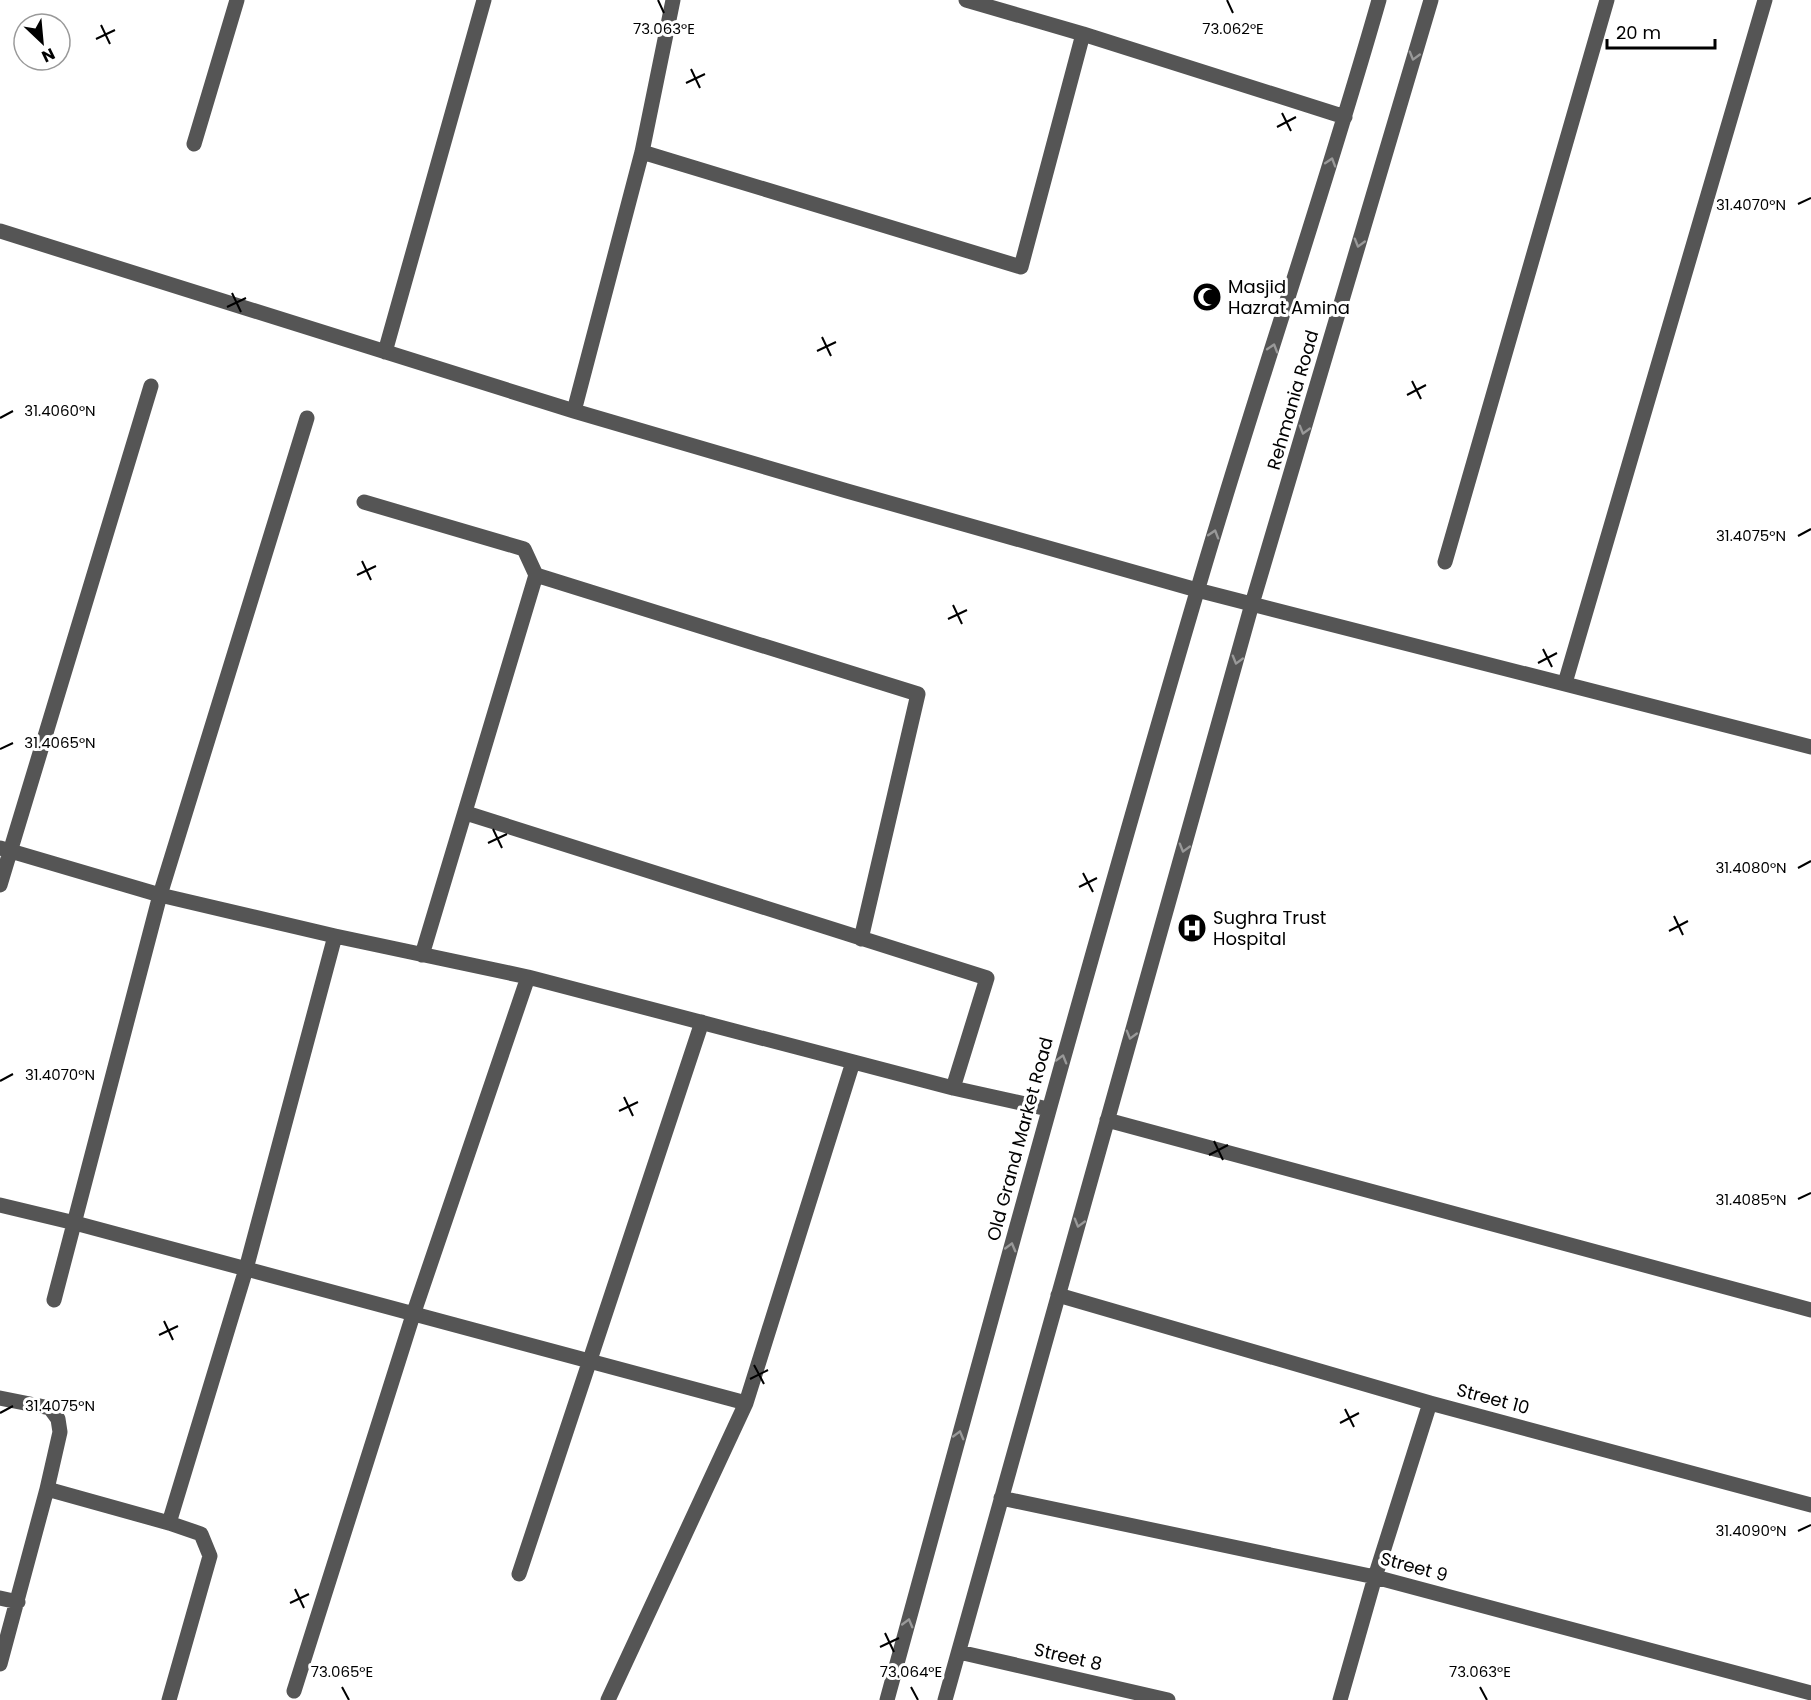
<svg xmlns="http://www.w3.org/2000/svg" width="1811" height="1700" font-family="Poppins,sans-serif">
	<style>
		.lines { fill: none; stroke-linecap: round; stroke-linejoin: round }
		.minor { stroke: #555; stroke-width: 15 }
		.oneway { stroke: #999 }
		.ticks { fill: none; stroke: #000; stroke-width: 2 }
		.labels { text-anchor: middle; stroke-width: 6; stroke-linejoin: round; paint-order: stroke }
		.poi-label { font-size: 18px; fill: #000; stroke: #fff; text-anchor: start }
		.street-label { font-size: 18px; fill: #000; stroke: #fff }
		.ticks-label { font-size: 15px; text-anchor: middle; fill: #000; stroke: #fff; stroke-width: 6; stroke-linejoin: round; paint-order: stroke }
	</style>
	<rect width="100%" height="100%" fill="#fff"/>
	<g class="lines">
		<path class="minor" d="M966,0L1083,34L1345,117
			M194,144L237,0
			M642,152L1021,267L1083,34
			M0,231L574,411L847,491L1197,590L1811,747
			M385,352L484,0
			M574,411L642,152L673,0
			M364,502L524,549L536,575L422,955
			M1445,562L1607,0
			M536,575L918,694L861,939
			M1565,683L1765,0
			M466,813L987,978L953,1088
			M0,848L160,895L335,936L528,977L953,1088L1048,1109
			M0,885L151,386
			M1107,1120L1811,1310
			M0,1205L75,1223L746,1403L608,1700
			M1058,1295L1430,1403
			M54,1300L160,895L307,418
			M0,1398L50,1408L58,1419L60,1432L47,1489L0,1664
			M746,1403L853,1062
			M47,1489L169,1523L201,1534L210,1556L169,1700
			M1001,1498L1375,1577L1811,1693
			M169,1523L246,1269L335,936
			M519,1574L702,1022
			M0,1598L18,1602
			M959,1652L1168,1700
			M294,1691L413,1315L528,977
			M887,1700C988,1331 1088,962 1196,595C1254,396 1322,200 1379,0
			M945,1700L1252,604L1431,0
			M1340,1700L1375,1577L1430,1403L1811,1505"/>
	</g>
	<defs><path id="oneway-chevron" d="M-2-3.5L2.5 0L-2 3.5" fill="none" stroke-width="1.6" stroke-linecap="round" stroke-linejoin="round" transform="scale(1.5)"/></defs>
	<g class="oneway">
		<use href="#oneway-chevron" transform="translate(1414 56) rotate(106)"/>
		<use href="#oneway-chevron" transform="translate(1331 162) rotate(-73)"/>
		<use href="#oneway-chevron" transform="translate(1359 243) rotate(106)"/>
		<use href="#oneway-chevron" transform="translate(1273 348) rotate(-73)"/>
		<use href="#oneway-chevron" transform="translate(1304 430) rotate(106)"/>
		<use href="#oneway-chevron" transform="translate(1214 534) rotate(-73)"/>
		<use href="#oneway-chevron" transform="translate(1237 660) rotate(106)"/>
		<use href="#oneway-chevron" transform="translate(1184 848) rotate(106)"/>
		<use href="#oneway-chevron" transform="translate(1131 1035) rotate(106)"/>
		<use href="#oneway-chevron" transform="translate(1062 1059) rotate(-74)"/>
		<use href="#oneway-chevron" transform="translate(1079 1223) rotate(106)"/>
		<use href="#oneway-chevron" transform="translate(1011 1247) rotate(-75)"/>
		<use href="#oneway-chevron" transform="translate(959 1435) rotate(-75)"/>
		<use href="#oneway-chevron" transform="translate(908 1623) rotate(-75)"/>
	</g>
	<path class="ticks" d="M658,0L664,13M1227,0L1233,13M101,25L110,44M96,39L115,30M691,69L700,88M686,83L705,74M1282,113L1291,131M1277,127L1296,117M1798,204L1811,198M232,293L241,312M227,307L246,298M822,337L831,356M817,351L836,342M1412,381L1421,399M1407,395L1426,385M0,418L13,411M1798,536L1811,529M362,561L371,580M357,575L376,566M953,605L962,624M948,619L967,610M1543,649L1552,667M1538,663L1557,653M0,749L13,743M493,829L502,848M488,843L507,834M1798,868L1811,861M1083,873L1093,892M1079,887L1097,878M1674,916L1683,935M1669,931L1688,921M0,1081L13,1074M624,1097L633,1116M619,1111L638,1102M1214,1141L1223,1160M1209,1155L1228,1145M1798,1199L1811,1193M164,1321L173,1340M159,1335L178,1326M754,1365L764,1384M750,1379L768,1370M1345,1409L1354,1427M0,1413L13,1406M1340,1423L1359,1413M1798,1531L1811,1525M295,1589L304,1608M290,1603L309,1594M885,1633L894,1652M880,1647L899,1638M342,1687L349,1700M911,1687L918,1700M1480,1687L1487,1700"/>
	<defs>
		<g id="mosque-disc" transform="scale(1.5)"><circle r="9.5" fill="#000" stroke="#fff"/><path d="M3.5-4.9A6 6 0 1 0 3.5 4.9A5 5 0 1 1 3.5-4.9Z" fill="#fff"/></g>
		<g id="hospital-disc" transform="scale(1.5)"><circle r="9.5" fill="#000" stroke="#fff"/><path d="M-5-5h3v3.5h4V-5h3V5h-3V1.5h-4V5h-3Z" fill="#fff"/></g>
	</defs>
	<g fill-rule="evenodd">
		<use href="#mosque-disc" x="1207" y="297"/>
		<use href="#hospital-disc" x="1192" y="928"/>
	</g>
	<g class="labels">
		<g class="poi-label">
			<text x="1228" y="293">Masjid<tspan x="1228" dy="21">Hazrat Amina</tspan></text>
			<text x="1213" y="924">Sughra Trust<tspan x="1213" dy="21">Hospital</tspan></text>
		</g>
		<g class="street-label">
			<text transform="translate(1293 400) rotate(-74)" y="6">Rehmania Road</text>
			<text transform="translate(1020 1139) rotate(-75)" y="6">Old Grand Market Road</text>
			<text transform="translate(1493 1399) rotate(15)" y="6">Street 10</text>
			<text transform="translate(1414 1567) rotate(15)" y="6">Street 9</text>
			<text transform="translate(1068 1657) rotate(13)" y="6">Street 8</text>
		</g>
	</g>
	<g class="ticks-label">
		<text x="664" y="34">73.063°E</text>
		<text x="1233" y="34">73.062°E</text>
		<text x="1751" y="210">31.4070°N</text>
		<text x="60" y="416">31.4060°N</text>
		<text x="1751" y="541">31.4075°N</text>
		<text x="60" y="748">31.4065°N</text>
		<text x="1751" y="873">31.4080°N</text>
		<text x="60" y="1080">31.4070°N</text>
		<text x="1751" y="1205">31.4085°N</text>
		<text x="60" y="1411">31.4075°N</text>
		<text x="1751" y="1536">31.4090°N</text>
		<text x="342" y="1677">73.065°E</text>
		<text x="911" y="1677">73.064°E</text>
		<text x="1480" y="1677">73.063°E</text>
	</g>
	<g transform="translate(42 42) rotate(154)"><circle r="28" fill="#ffffff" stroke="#999999" stroke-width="1.5"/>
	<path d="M0-4.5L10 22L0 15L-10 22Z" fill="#000000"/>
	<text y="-9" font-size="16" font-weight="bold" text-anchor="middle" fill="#000000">N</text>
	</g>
	<path d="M1607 39v9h108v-9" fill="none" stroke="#000000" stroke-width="3"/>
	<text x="1616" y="39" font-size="18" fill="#000000" stroke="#ffffff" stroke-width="4.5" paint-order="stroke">20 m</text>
</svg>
